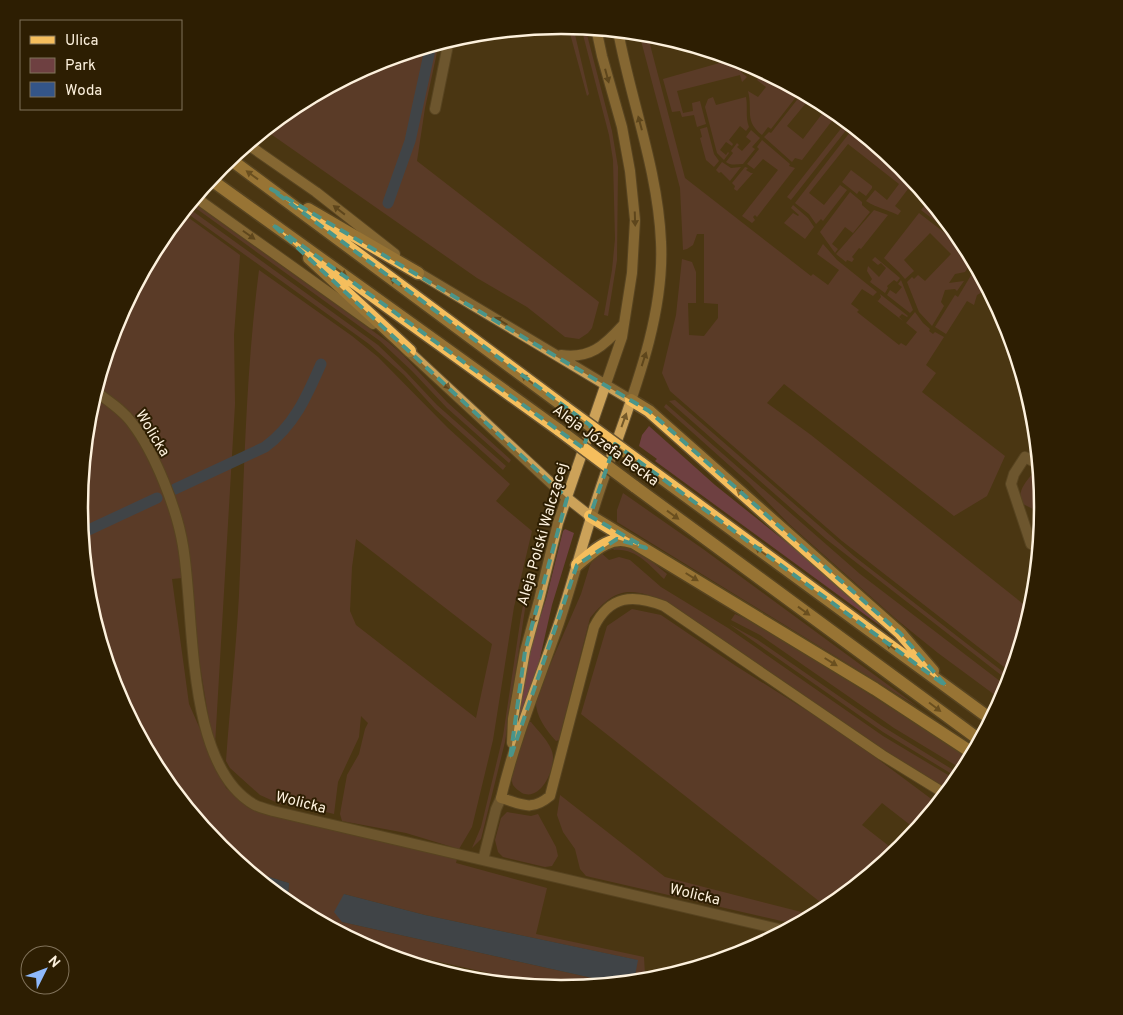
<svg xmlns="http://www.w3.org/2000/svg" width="1123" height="1015" font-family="Overpass,sans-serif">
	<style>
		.green { fill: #6e4041; fill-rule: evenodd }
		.water { fill: #345588 }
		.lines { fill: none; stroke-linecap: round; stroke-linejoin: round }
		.stream { stroke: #345588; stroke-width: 3 }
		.canal { stroke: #345588; stroke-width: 11 }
		.street-casing { stroke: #675432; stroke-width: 12 }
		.secondary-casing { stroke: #675432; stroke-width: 12 }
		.primary-casing { stroke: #675432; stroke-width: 15 }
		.street { stroke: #987d51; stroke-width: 10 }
		.secondary { stroke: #cca259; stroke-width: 10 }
		.primary { stroke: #f5be5d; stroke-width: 12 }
		.primary-bridge-casing { stroke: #675432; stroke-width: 15; stroke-linecap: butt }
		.primary-bridge { stroke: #f5be5d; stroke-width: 12 }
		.oneway { fill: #755929 }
		.oneway2 { fill: #916e30 }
		.marked { fill: none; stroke: #4a958a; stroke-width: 4; stroke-dasharray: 10 6; stroke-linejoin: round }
		.labels { text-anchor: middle; stroke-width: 4; stroke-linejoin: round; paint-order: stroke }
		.street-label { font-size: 15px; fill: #fdf1dd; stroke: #2d1e02 }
		.rim { fill: none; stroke: #fdf1dd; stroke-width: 2.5 }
	</style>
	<rect width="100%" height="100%" fill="#4a3612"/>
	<path class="green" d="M568,26H573L589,94L587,96Z
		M581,27H585L612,131L618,167L617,260L608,316L604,315L612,270L615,239L613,160L609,135Z
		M639,33H647L685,178L811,276L813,274L828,285L839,270L817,254L823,244L837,260L877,292L873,296L862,289L851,304L859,310L857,312L899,345L901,343L906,346L917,332L906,323L915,312L923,323L930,329L929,331L933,334L935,332L944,337L926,365L936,373L922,392L1005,456L987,496L954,516L784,384L767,403L811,435L1032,611L1013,674L842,541L670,391L662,373L676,315L682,259L692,262L696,272V303H688L689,335L704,336L718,318V304L704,303V234H697L693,245L687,249L683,250L680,188Z
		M439,43L425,108L417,161L599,302L592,328L588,333L579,339L565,337L527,307L477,278L265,130L294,106L377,62Z
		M722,54L736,59L741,72L747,77L742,82L740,75L677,91L683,113L693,111L692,103L700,101L706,124L697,127L694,115L682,117L680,111L672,112L663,79L723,62Z
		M761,71L767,76L769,74L795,88L792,93L796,97L771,129L768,127L762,135C744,121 753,110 748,91L758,97L766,87L757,80Z
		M800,96L806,103L787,126L803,139L828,106L838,113L802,160L795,158L792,162L764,137L769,132L771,133Z
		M713,97L716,105L746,97C748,107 745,117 749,127L746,131L740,126L729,140L733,144L732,146L726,142L720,150L726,155L728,152L729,153L724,160L717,153L705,107L708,99Z
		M847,121L851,124L791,200L787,197Z
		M707,127L714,154L719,161L714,167L706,160L700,138L702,137L700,129Z
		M854,127L883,150L895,169L918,189L915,193L908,189L895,206L901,211L898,215C886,209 879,209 866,201L875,190L887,200L899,184L848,144L809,193L824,205L840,185L847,190L823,221L821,219L816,224L809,214L795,203Z
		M751,130L760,138L752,147L755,149L743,164C737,164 731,166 726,162L733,153L731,151L737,143L739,145L737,147L742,151L751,141L746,137Z
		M762,140L790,164L789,166L795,168L757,217L755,215L753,217L755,220L752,223L742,216L778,170L763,159L754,169L747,164L759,149L757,147Z
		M722,162L731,168L741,167L730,181L721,172L719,173L716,170Z
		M745,167L748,168L746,170L751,173H753L737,191L734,189L735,186L732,183Z
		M851,170L872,186V188L866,196L859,191L857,194L842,182Z
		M850,192L862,202V205L870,212L853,233L845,227L832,244L838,249L835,253L820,232Z
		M930,199L937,208L936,209L940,212L962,239L955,236L921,210Z
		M193,200L388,342L403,355L447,402L511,460L509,463L447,408L412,371L380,341L190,204Z
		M793,205L808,218L814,227L805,239L784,223L793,213L798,216L799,215L791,208Z
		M187,207L378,345L406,372L437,405L506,466L503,470L435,409L404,375L369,344L184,211Z
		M874,210L888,215L861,249L859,248L852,257L854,259L852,262L847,260L846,262L836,254Z
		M182,213L240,255L234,335L235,404L215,745L210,728L173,495L121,405L97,385L116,323L160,239Z
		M919,213L950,237L965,243L972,261L965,272L955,274L949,283L964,281L957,291L955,289L945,290L941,302L944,306L932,326L919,312L907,282L912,277L914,279L918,275L925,281L951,254L930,233L904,260L914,271L905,279L899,272L884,258Z
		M875,257L900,278L897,282L894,280L887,286L888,288L885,293L870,282L872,279L867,271L868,266L879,277L886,268L881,263L878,265L872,260Z
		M975,262L982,275L980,280L986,284L990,291L988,289L977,295L974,305L967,301L946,334L935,327L955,295L958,297L973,272L970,270Z
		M259,270L352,336L378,357L448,428L510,484L496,501L532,531L514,607L493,740L472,827L459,849L406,833L342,821L340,814L347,775L359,754L365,729L368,723L361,716L359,737L338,782L334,814L294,804H280L260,795L230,768L226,761C230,706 236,650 239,595C244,487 245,378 259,270ZM356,539L492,644L476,718L356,625L350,611L352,567Z
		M901,280L913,310L910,313L887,295L890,290L896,294L902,287L898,284Z
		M880,294L908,316L907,317L902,314L899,317L903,321L876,300L878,301L881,297Z
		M94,395L130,425L145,454L167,500L177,538L182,578L172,579L189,704L226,788L239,798L247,807L260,813L457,859L456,863L547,888L536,934L644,957L645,975L661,979L631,983L635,976L637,960L425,915L344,894L342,922L619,984L564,990L360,944L293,909L288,904L289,883L247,870L220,848L160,775L116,692L88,601L79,507L88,413Z
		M675,400L854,556L1011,678L1010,682L826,539L669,401Z
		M666,404L860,574L1009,688L1003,701L938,653L896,619L789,524L749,483L664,407Z
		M649,426L715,485L796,550L886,630L655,461L657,459L639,446L642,435Z
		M1033,473L1041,477L1043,514L1021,503C1018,490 1025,483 1033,473Z
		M623,493L703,549L918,707L617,522V510Z
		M565,529L574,533L552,605L535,680L520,715H519L529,651L546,599L563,531Z
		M611,546H626L639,551L667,574L664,579C649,565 636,548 614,550Z
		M599,551L609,560L619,557L630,560L661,587L728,628L883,736L958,781L950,792L906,765L667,602C631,587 616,586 590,618L559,740L556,741C545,729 534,714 536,697L581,594L590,565Z
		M528,589L505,742L481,839L472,848L481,827L503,736L521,616L526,590Z
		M632,609L661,615L736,666L844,734L930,798L941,802L918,831L882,803L862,825L898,853L829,909L581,714L607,626Z
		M735,614L751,621L766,629C835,672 903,716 971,759L965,771L894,728L760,635L731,620Z
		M729,624L758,640L882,726L963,776L960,779L883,732Z
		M526,721L531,722C538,731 554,746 553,758C553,773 540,801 522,793C519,791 515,788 513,785C507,770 522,737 526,721Z
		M560,795L665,877L817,916L799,925L586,876L580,869L575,849L563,832L557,815Z
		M507,812L531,816L538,814L556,847L558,856L552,866L545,867L503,857L498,852L495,840L501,818Z"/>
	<path class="water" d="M247,870L289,883L288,904Z
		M344,894L425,915L638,960L635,976L631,983L619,984L342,922L334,912Z"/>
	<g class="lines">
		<path class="stream" d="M635,976L653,981"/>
		<path class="canal" d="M388,203L410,141L431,45
			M175,489L265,447C294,426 307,396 321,364
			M82,533L157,498"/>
		<g class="street-casing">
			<path id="street" d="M435,109L449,40
				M95,391C108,401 123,410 132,423C155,453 177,509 183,546C195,615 185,767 255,805C261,808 267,809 273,811L787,931
				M1031,544L1011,484L1014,474L1025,457L1040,465
				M483,860L496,809L501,798"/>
		</g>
		<g class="secondary-casing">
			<path id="secondary" d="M618,31C631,101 658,170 661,242C665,321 629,404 604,478C587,526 575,575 559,623C539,681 515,738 501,798C522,804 531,812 550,796L594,627C610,595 633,594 664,606L882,755L947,795
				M247,144L316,192L395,254
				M195,197L373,324
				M414,270L631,400
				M405,348L567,498L590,516
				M561,355C590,359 604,346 623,325
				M512,743L513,719L525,651L539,600L558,523L622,337L632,273L635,220L630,171L622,127L602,56L596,28"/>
		</g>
		<g class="primary-casing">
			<path id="primary" d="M230,159L566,408
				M210,179L559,430
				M308,209L418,273
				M309,258L410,351
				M631,400L649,411L900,633L933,671
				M641,463L992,720
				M634,486L981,741
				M590,516L875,689L974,754
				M577,565C593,552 610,534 631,542"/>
		</g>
		<use href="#street" class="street"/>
		<use href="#secondary" class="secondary"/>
		<use href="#primary" class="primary"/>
		<g class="primary-bridge-casing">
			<path id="primary-bridge" d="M566,408L641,463
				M559,430L634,486"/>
		</g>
		<use href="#primary-bridge" class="primary-bridge"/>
	</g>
	<defs><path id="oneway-solid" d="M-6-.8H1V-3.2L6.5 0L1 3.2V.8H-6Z" transform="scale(1.25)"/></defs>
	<g class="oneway">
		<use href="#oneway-solid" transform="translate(607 76) rotate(75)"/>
		<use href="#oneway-solid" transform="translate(640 123) rotate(-105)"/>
		<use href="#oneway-solid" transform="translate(339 210) rotate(-142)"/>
		<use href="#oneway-solid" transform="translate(635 219) rotate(88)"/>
		<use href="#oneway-solid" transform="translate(249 235) rotate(35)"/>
		<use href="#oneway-solid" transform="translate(501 321) rotate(-149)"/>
		<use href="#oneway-solid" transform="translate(644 359) rotate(-72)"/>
		<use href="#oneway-solid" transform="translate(445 384) rotate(43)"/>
		<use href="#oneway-solid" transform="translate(624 420) rotate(-70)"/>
		<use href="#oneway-solid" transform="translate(534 618) rotate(107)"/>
	</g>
	<g class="oneway2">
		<use href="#oneway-solid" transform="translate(252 175) rotate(-144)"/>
		<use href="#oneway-solid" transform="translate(341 272) rotate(36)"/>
		<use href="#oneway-solid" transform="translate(396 282) rotate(-144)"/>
		<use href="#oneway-solid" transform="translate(527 379) rotate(-144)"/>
		<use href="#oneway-solid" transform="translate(742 494) rotate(-140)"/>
		<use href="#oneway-solid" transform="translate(673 515) rotate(36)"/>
		<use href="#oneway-solid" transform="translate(761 551) rotate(-144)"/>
		<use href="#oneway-solid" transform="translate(692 577) rotate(32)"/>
		<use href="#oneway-solid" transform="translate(804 611) rotate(36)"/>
		<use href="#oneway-solid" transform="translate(892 647) rotate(-144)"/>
		<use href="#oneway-solid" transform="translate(831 662) rotate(32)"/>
		<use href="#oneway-solid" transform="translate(935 707) rotate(37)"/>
	</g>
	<path d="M0 0H1123V1015H0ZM271,189L649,411L900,633L946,686L615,444L590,516L646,548L617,539L577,565L510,759L525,651L567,498L272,224L583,448L591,426Z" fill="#4a3612" fill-opacity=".55" fill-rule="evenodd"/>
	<path class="marked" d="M271,189L649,411L900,633L946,686L615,444L590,516L646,548L617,539L577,565L510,759L525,651L567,498L272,224L583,448L591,426Z"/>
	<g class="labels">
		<g class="street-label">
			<text transform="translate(153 433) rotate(59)" y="5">Wolicka</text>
			<text transform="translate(606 445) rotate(36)" y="5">Aleja Józefa Becka</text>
			<text transform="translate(542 534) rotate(-74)" y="5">Aleja Polski Walczącej</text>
			<text transform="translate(301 802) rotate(14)" y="5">Wolicka</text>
			<text transform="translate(695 894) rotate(13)" y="5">Wolicka</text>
		</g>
	</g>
	<path d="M0 0H1123V1015H0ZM88 507a473 473 0 1 1 946 0a473 473 0 1 1-946 0Z" fill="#2d1e02" fill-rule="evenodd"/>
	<path class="rim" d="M88 507a473 473 0 1 1 946 0a473 473 0 1 1-946 0Z"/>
	<rect x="20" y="20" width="162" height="90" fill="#2d1e02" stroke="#80725a"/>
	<rect x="30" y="36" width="25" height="8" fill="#f5be5d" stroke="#80725a"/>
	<text x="65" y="45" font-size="15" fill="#fdf1dd">Ulica</text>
	<rect x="30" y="58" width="25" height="15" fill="#6e4041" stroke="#80725a"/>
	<text x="65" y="70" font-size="15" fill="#fdf1dd">Park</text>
	<rect x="30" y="82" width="25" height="15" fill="#345588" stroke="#80725a"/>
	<text x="65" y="95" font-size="15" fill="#fdf1dd">Woda</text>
	<g transform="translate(45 970) rotate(48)"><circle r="24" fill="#2d1e02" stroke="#80725a"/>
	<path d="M0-4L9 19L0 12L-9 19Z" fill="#8eb9fc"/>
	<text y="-8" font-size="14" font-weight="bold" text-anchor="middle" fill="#fdf1dd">N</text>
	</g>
</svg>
